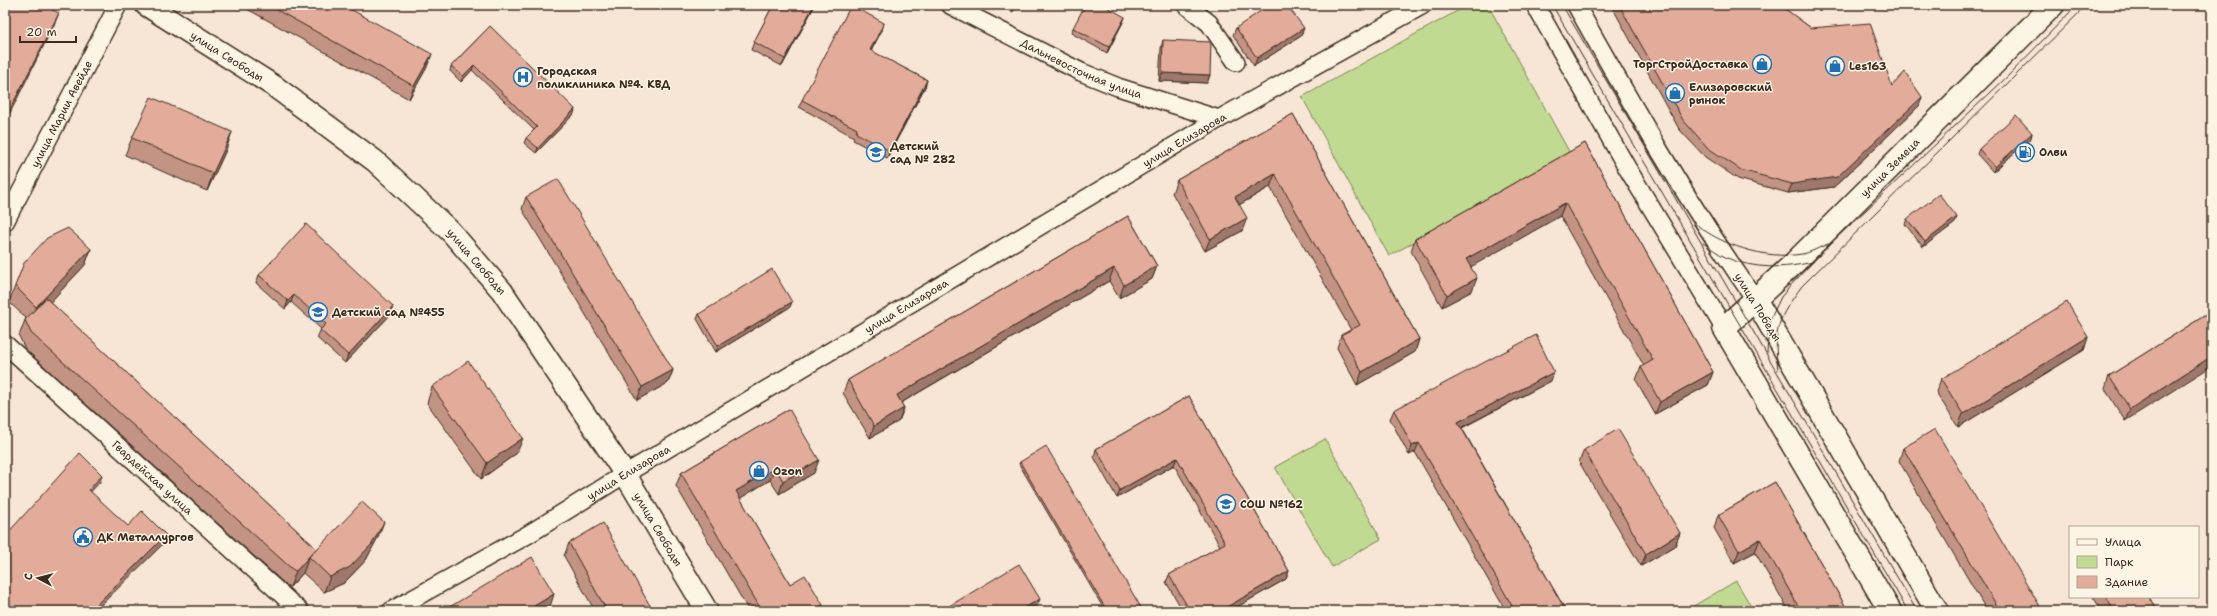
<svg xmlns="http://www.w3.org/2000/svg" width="2217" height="616" font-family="'Shantell Sans',sans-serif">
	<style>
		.green { fill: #c1da91; stroke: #7e8258 }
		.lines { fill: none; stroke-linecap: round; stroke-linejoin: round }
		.minor-casing { stroke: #3b2a1e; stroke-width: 20 }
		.tertiary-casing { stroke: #3b2a1e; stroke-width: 24 }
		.primary-casing { stroke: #3b2a1e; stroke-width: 25 }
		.minor { stroke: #fcf5e5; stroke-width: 17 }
		.tertiary { stroke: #fcf5e5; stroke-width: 21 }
		.primary { stroke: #fcf5e5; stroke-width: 22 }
		.tram { stroke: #3b2a1e; stroke-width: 1 }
		.wall { fill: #c39484; stroke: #3b2a1e }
		.shaded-wall { fill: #9f786c; stroke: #3b2a1e }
		.building { fill: #e3ac9a; stroke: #3b2a1e }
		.labels { text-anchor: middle; stroke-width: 3; stroke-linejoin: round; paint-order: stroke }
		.street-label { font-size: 11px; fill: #3b2a1e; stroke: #fcf5e5 }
		.poi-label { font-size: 11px; font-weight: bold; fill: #3b2a1e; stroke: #fcf5e5; text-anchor: start }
	</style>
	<rect width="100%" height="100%" fill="#f7e6d6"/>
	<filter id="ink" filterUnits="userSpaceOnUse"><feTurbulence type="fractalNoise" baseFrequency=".025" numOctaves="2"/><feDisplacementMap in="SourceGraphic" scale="8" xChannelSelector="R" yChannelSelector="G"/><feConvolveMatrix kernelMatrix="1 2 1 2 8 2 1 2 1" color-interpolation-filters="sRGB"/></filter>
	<g filter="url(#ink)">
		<path class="green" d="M1468,5H1488L1571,155L1389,256L1302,97Z
			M1325,439L1381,539L1332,567L1275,467Z
			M1736,581L1754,611H1685Z"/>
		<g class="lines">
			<g class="minor-casing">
				<g id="minor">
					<path id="s1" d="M950,5L1081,72L1118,87L1219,119"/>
					<path d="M1186,5L1209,23L1236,62"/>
					<path d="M1535,5L1626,166L1724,328"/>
					<path d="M1576,5C1632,105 1689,205 1755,299"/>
					<path id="s2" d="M5,222L118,5"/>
					<path id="s3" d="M5,344L300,611"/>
					<path id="s4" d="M391,611L529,534L625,474L1219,119L1423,5"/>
				</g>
			</g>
			<g class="tertiary-casing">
				<g id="tertiary">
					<path id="s5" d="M146,5L274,86L375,161L451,232L502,291L625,474L707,611"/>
				</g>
			</g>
			<g class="primary-casing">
				<g id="primary">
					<path d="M1755,299L1937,611"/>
					<path id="s6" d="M1890,611L1724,328L1789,268L2053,5"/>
				</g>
			</g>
			<use href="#minor" class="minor"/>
			<use href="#tertiary" class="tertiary"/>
			<use href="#primary" class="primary"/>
			<path class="tram" d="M1552,5L1908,611
				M1562,5L1917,611
				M1692,221C1719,245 1766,260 1802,254C1810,253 1820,247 1828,244
				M1703,243C1710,247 1718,254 1727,258C1755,269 1783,269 1813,262
				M1767,353L1769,322L1781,297L1791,285L1831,243L2007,77L2077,5
				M1778,370C1773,329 1778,318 1802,286L2087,5"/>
		</g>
		<path class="wall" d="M240,5H343L427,67L409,99Z
			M773,5H815L782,66L751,50L754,42Z
			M999,5H1017L1013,12Z
			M1611,5H1790L1782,7L1811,28L1892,86L1922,97L1919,106L1834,187L1788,193L1738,179L1705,157L1679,129Z
			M1125,17L1123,22L1107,53L1071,33L1073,28Z
			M884,23L882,30L871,51L927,80L925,87L887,158L853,140L854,137L799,107L802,100Z
			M490,26L574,114L536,153L524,143L526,138L534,130L472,70L461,82L450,71L451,66Z
			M1236,28L1301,36L1254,66L1233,35Z
			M1163,40L1210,75L1207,83L1159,81L1161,48Z
			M1293,114L1419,339L1415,352L1357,385L1337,348L1341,335L1351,330L1270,187L1239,205L1242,231L1205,251L1172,193L1177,180Z
			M2032,133L2031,138L1993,172L1977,154L1979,149Z
			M132,138L226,150L207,191L125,155Z
			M1585,143L1713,372L1708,385L1655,414L1636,380L1641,367L1644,366L1560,216L1471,266L1472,291L1442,307L1411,251L1415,239Z
			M526,197L673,370L668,383L637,400L522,209Z
			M1128,216L1157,266L1152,279L1119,298L1109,281L901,403L904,408L899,421L870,438L843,393L848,380Z
			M1907,219L1955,223L1923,247L1905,224Z
			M91,249L85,265L50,302L317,549L378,537L366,560L344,583L324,592L303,573L290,587L286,585L25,349L19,336L25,320L26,318L9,302L15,286Z
			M259,275L391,314L345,363L317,338L321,329L291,302L285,309L256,283Z
			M790,307L716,352L697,319L699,314Z
			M2212,311L2125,421L2105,389L2109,376Z
			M2088,337L2084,350L1958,427L1936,392L1941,379Z
			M1551,381L1462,428L1566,611H1506L1415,452L1409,455L1390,419L1394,410Z
			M432,387L517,453L481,479L427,403Z
			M1189,396L1289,571L1286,579L1230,611H1183L1166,582L1169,575L1220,546L1174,465L1117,498L1094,457L1096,449Z
			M789,409L814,473L779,494L770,480L740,498L790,584L821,611H749L676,486L681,473Z
			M1903,448L2040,611H1987L1899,461Z
			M1584,450L1680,533L1675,546L1641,566L1579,462Z
			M1020,462L1143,611H1105L1019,464Z
			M1775,482L1848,611H1789L1755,552L1734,563L1714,528L1718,515Z
			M569,543L653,611H595L564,556Z
			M2093,597H2149L2158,611H2102Z"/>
		<path class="shaded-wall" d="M814,5H815L782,66L785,59Z
			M1773,5H1790L1771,10Z
			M59,13L54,25L5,123V119Z
			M1125,17L1123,22L1107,53L1109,47Z
			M884,23L882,30L868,57L870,50Z
			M1304,28L1301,36L1254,66L1257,58Z
			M432,54L427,67L409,99L414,86Z
			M474,65L472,70L461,82L463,76Z
			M1162,73L1210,75L1207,83L1159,81Z
			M927,80L925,87L887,158L890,151Z
			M1922,97L1919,106L1834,187L1788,193L1792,184Z
			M575,109L574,114L536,153L538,148Z
			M232,132L226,150L207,191L213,173Z
			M2032,133L2031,138L1993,172L1995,167Z
			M1275,174L1270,187L1230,210L1235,197Z
			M1565,203L1560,216L1462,272L1466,259Z
			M1957,217L1955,223L1923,247L1925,242Z
			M1247,218L1242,231L1205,251L1210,239Z
			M91,249L85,265L31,323L36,307Z
			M1157,266L1152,279L1119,298L1124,285Z
			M1114,268L1109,281L892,408L897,395Z
			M1477,278L1472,291L1442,307L1447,295Z
			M294,295L291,302L285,309L288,301Z
			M792,302L790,307L716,352L718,346Z
			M393,306L391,314L345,363L348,355Z
			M2088,337L2084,350L1958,427L1963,414Z
			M1419,339L1415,352L1357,385L1362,372Z
			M2212,356V366L2125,421L2130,409Z
			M673,370L668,383L637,400L642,387Z
			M1554,372L1551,381L1455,431L1458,422Z
			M1713,372L1708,385L1655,414L1660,402Z
			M904,408L899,421L870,438L874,426Z
			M523,438L517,453L481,479L487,463Z
			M1419,443L1415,452L1409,455L1412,446Z
			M1177,458L1174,465L1117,498L1120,490Z
			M819,460L814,473L779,494L783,481Z
			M775,468L770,480L731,504L736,491Z
			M102,475L100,482L86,497L89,490Z
			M384,522L378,537L366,560L344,583L324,592L330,577Z
			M1680,533L1675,546L1641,566L1646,554Z
			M166,535L164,543L95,611H90Z
			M1760,539L1755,552L1734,563L1739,551Z
			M309,557L303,573L290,587L296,571Z
			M1289,571L1286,579L1230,611H1220Z
			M554,594L550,607L543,611H526Z
			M1040,599L1035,611H1019Z
			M823,605L821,611H812Z
			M2041,608L2040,611H2035Z"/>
		<path class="building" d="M5,5H42L59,13L5,119V34L7,31L5,30Z
			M268,5H343L432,54L414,86Z
			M773,5H814L785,59L754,42Z
			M851,5L884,23L870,50L927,80L890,151L856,133L857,129L802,100Z
			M1085,5H1103L1125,17L1109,47L1073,28Z
			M1269,5H1287L1304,28L1257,58L1236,28Z
			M1619,5H1780L1811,28L1870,23L1892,86L1905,72L1922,97L1837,177L1792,184L1741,170L1708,148L1683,120Z
			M490,26L575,109L538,148L526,138L537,127L474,65L463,76L451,66Z
			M1163,40L1211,42L1210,75L1162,73Z
			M151,97L232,132L213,173L132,138Z
			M1293,114L1419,339L1362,372L1341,335L1360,325L1275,174L1235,197L1247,218L1210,239L1177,180Z
			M2016,115L2032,133L1995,167L1979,149Z
			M1585,143L1713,372L1660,402L1641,367L1653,360L1565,203L1466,259L1477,278L1447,295L1415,239Z
			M558,179L673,370L642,387L526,197Z
			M1939,194L1957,217L1925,242L1907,219Z
			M1128,216L1157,266L1124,285L1114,268L897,395L904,408L874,426L848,380Z
			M306,224L393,306L348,355L320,330L326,324L294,295L288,301L259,275Z
			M68,228L91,249L36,307L15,286L24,263L47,238Z
			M772,269L792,302L718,346L699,314Z
			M46,298L317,549L362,502L384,522L372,544L350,567L330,577L309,557L316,549L296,571L292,569L31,333L25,320Z
			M2067,302L2088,337L1963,414L1941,379Z
			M2212,311V356L2130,409L2109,376Z
			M1536,335L1554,372L1458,422L1566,611H1515L1419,443L1412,446L1394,410Z
			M468,361L523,438L487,463L432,387Z
			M1189,396L1289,571L1220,611H1190L1169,575L1225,543L1177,458L1120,490L1096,449Z
			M789,409L819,460L783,481L775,468L736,491L790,584L805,575L823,605L812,611H762L681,473Z
			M1618,429L1680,533L1646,554L1584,450Z
			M1935,429L2041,608L2035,611H2000L1903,448Z
			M1046,446L1143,611H1107L1020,462Z
			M80,453L102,475L89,490L128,526L142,511L166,535L90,611H5V536Z
			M1775,482L1848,611H1801L1760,539L1739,551L1718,515Z
			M603,523L653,611H607L569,543Z
			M532,557L554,594L526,611H443Z
			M1019,564L1040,599L1019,611H941Z
			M2106,597H2149L2158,611H2114Z"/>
	</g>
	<defs>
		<g id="shop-ring" transform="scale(1)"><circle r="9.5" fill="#fcf5e5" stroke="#1f6fb2" stroke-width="1.5"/><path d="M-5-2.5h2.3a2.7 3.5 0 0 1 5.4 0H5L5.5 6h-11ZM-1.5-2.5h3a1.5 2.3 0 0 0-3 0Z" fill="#1f6fb2"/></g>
		<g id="hospital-ring" transform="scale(1)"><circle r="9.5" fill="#fcf5e5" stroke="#1f6fb2" stroke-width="1.5"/><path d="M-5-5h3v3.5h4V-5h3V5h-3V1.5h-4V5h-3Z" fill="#1f6fb2"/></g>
		<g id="school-ring" transform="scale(1)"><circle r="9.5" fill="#fcf5e5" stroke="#1f6fb2" stroke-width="1.5"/><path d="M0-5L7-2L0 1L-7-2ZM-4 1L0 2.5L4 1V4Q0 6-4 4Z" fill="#1f6fb2"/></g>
		<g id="fuel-ring" transform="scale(1)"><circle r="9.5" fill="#fcf5e5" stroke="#1f6fb2" stroke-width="1.5"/><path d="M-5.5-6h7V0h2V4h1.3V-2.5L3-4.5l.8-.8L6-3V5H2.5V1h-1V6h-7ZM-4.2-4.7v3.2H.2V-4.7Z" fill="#1f6fb2"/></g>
		<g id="civic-ring" transform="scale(1)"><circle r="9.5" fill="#fcf5e5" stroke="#1f6fb2" stroke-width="1.5"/><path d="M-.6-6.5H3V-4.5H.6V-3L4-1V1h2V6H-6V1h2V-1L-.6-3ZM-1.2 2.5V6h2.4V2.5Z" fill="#1f6fb2"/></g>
	</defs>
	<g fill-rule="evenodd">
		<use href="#shop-ring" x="1762" y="64"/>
		<use href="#shop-ring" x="1835" y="66"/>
		<use href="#hospital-ring" x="523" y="77"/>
		<use href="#shop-ring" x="1675" y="93"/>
		<use href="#school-ring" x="876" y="152"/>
		<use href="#fuel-ring" x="2025" y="152"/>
		<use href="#school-ring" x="318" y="312"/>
		<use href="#shop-ring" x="759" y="471"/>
		<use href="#school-ring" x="1226" y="504"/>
		<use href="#civic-ring" x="83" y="537"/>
	</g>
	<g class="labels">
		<g class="street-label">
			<text dy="4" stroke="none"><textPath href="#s5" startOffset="96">улица Свободы</textPath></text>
			<text dy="4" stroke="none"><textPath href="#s1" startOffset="146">Дальневосточная улица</textPath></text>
			<text dy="4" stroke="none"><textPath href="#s2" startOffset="122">улица Марии Авейде</textPath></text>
			<text dy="4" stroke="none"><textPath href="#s4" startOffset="923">улица Елизарова</textPath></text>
			<text dy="4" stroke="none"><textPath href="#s6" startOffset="559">улица Земеца</textPath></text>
			<text dy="4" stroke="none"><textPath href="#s5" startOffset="420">улица Свободы</textPath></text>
			<text dy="4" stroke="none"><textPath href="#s4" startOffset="599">улица Елизарова</textPath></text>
			<text transform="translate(1758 307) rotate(58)" y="4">улица Победы</text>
			<text dy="4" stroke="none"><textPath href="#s4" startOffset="275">улица Елизарова</textPath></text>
			<text dy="4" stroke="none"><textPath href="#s3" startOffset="199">Гвардейская улица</textPath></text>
			<text dy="4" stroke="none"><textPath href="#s5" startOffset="744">улица Свободы</textPath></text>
		</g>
		<g class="poi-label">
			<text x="1748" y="68" text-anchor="end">ТоргСтройДоставка</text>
			<text x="1849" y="70">Les163</text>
			<text x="537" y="75">Городская<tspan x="537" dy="13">поликлиника №4. КВД</tspan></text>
			<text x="1689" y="91">Елизаровский<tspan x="1689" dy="13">рынок</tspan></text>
			<text x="890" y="150">Детский<tspan x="890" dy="13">сад № 282</tspan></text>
			<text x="2039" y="156">Олви</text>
			<text x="332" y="316">Детский сад №455</text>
			<text x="773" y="475">Ozon</text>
			<text x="1240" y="508">СОШ №162</text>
			<text x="97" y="541">ДК Металлургов</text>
		</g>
	</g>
	<rect width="2217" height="616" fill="none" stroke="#fcf5e5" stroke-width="20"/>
	<rect x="10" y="10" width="2197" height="596" fill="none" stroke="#3b2a1e" stroke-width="1.5" filter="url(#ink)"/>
	<rect x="2069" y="526" width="130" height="72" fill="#fcf5e5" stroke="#afa495"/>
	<rect x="2077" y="539" width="20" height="6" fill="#fcf5e5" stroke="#afa495"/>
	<text x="2105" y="546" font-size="12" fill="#3b2a1e">Улица</text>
	<rect x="2077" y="556" width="20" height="12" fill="#c1da91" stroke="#afa495"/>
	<text x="2105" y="566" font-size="12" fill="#3b2a1e">Парк</text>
	<rect x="2077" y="576" width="20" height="12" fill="#e3ac9a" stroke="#afa495"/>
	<text x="2105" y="586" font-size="12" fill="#3b2a1e">Здание</text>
	<g transform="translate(38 578) rotate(277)" stroke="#fcf5e5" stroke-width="3" paint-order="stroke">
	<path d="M0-3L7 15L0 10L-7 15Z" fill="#3b2a1e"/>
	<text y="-6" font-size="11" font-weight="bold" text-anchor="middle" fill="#3b2a1e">С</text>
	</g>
	<path d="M20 36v6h56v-6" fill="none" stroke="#3b2a1e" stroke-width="2"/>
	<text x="26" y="36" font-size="12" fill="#3b2a1e" stroke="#fcf5e5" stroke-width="3" paint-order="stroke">20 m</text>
</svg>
